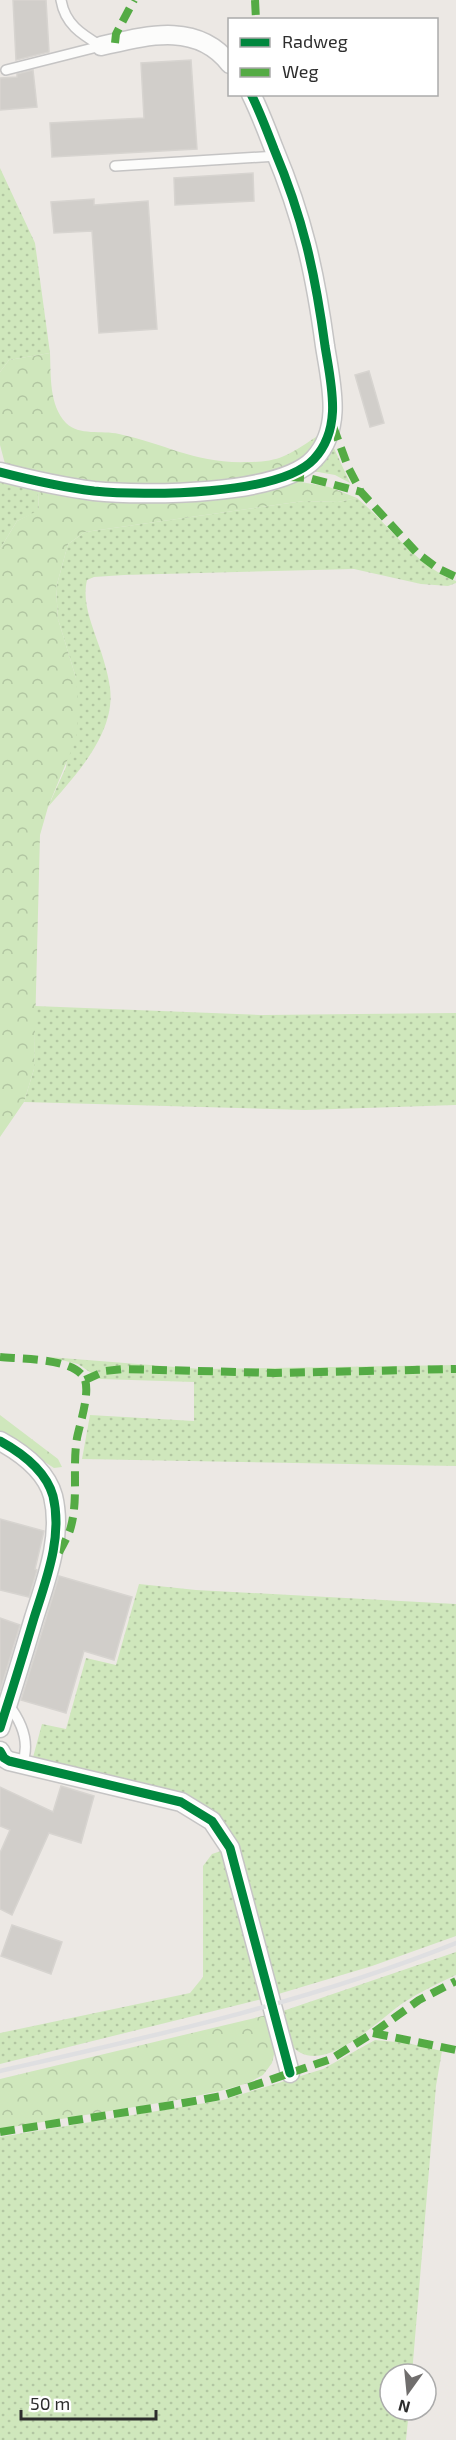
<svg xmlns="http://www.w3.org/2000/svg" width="456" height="2440" font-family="'Exo 2',sans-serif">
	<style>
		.grass { fill: url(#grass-dots) }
		.forest { fill: url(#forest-crowns) }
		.building { fill: #d1ceca; stroke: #d7d4d0; stroke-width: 1.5 }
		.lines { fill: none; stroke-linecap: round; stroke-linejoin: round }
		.lane-casing { stroke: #c5c4c4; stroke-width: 12 }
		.street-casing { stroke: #c5c4c4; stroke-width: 21 }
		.lane { stroke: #fcfcfb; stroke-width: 9 }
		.street { stroke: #fcfcfb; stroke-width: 18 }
		.rail { stroke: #dfdfe1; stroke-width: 4.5 }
		.quiet { stroke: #54ab44; stroke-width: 8; stroke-dasharray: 15 8; stroke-linecap: butt }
		.cycleway-casing { stroke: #fff; stroke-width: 13 }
		.cycleway { stroke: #00873e; stroke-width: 9 }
	</style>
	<defs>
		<pattern id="grass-dots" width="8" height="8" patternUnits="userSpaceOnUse" patternTransform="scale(1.5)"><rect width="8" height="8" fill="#cfe7bc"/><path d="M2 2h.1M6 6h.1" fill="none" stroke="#b2c6a2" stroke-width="1.8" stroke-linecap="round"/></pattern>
		<pattern id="forest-crowns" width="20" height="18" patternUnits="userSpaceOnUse" patternTransform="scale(1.5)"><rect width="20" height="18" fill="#cfe7bc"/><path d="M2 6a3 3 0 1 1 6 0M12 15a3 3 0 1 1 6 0" fill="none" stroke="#b2c6a2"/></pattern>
	</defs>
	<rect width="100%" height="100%" fill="#ece8e4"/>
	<path class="grass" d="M0,168L35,243L50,353L9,360L0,372Z
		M333,446L350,483L335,475L307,470Z
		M0,465L32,485L38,491L39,511L17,521L0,549Z
		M357,498C391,526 413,564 456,581V583L448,586L421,584L354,569L124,575L94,577L87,580C82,602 91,622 98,643C103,657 108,673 110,688C116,733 75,776 48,807L66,767L76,678L58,619L56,588L68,544L85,532L304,501L338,502Z
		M35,1006L261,1015L456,1013V1105L305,1110L24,1102L34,1069Z
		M49,1357L201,1369L456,1365V1466L82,1459L90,1415L194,1421V1382L100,1379L78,1364Z
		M139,1584L196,1590L456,1604V1936L372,1966L275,1995L221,1823L32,1761L42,1724L66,1729L86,1658L116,1665Z
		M224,1850L262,1999L0,2064V2033L190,1993L203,1977V1866L212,1854Z
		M456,1952V1975C438,1983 420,1992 403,2003C379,2019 318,2083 290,2043C284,2035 283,2021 280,2012Z
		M375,2040L407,2043L442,2051L436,2086L412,2374H390V2410H409L406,2440H0V2137L223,2100L323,2069Z"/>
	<path class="forest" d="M50,353C51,376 49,405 66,423C79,436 102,430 119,434C167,444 195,464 248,462C260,462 273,461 284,456C296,451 308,442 319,435L304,456L285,467L290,480L329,487L357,498L338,502L304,501L85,532L68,544L56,588L58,619L76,678L79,710L76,739L48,807L40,835L34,1069L24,1102L0,1137V549L17,521L39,510L38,491L32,485L9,479L0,445V372L9,360Z
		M0,1415L58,1459L62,1467L54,1468L0,1433Z
		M267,2015L275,2050L272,2063L263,2075L248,2083L220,2091L177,2100L0,2129V2079Z"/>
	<path class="building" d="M13,0H46L49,52L16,60Z
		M191,60L197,149L52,157L50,123L144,118L141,63Z
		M33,70L37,107L0,110V78L17,77V74Z
		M253,173L254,201L175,205L174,178Z
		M94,199V205L148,201L157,329L99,333L92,231L54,233L51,202Z
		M369,371L384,423L370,427L355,375Z
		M0,1519L44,1531L35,1569L37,1570L29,1597L0,1590Z
		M59,1576L132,1597L114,1660L84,1651L66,1713L21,1700Z
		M0,1618L20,1625L0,1691Z
		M61,1786L94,1796L81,1843L49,1833L12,1915L0,1909V1853L10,1830L0,1826V1787L53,1812Z
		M12,1925L62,1942L51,1974L1,1956Z"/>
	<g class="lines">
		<g class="lane-casing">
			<path id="lane" d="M61,0C65,24 81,34 101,46
				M6,70L101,46
				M115,166L277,156
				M8,1704C21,1721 31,1742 22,1764"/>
		</g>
		<g class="street-casing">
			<path id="street" d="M101,46C145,36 197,21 230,64
				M0,472C31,480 62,487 94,491C143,496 280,496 314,459C343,428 331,384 325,346C315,272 303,218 274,149C267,131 260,112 251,94
				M0,1441C22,1453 46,1471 53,1496C63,1537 46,1580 34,1618C23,1655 12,1691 0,1728
				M0,1751L4,1758L9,1761L181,1802L212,1821L230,1848L290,2073"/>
		</g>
		<use href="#lane" class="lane"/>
		<use href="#street" class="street"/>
		<path class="rail" d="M0,2071C154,2036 309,2002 456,1943"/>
		<path class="quiet" d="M255,0L256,20
			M115,43L116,34L134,0
			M333,426L348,467L361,492L417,553L437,568L456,577
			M289,477L309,478L361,492
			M0,1357C22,1359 69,1358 83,1376C92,1388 80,1423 77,1438C72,1468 79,1501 70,1530C67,1538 62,1547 58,1554
			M85,1380L105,1371L124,1369L275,1373L456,1369
			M373,2033L456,2050
			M0,2132L178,2104L221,2096L264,2082L331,2059L373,2033L419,2000L456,1981"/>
		<g class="cycleway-casing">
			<path id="cycleway" d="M0,472C31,480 62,487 94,491C143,496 280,496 314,459C343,428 331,384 325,346C315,272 303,218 274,149C267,131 260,112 251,94
				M0,1441C22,1453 46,1471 53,1496C63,1537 46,1580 34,1618C23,1655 12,1691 0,1728
				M0,1751L4,1758L9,1761L181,1802L212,1821L230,1848L290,2073"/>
		</g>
		<use href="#cycleway" class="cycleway"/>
	</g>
	<rect x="228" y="18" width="210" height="78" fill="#ffffff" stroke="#ababab" stroke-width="1.5"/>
	<rect x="240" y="38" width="30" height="9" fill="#00873e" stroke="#ababab" stroke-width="1.5"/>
	<text x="282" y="48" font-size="18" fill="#2d2d2d">Radweg</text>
	<rect x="240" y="68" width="30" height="9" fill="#54ab44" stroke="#ababab" stroke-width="1.5"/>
	<text x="282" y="78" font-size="18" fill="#2d2d2d">Weg</text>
	<g transform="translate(408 2392) rotate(195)"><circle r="28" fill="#ffffff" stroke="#ababab" stroke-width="1.5"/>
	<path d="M0-4.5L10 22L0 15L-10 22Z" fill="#706e6d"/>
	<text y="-9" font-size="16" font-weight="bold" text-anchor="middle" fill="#2d2d2d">N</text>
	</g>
	<path d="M21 2410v9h135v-9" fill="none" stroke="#2d2d2d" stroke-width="3"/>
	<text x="30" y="2410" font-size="18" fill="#2d2d2d" stroke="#ffffff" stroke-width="4.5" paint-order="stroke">50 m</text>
</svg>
